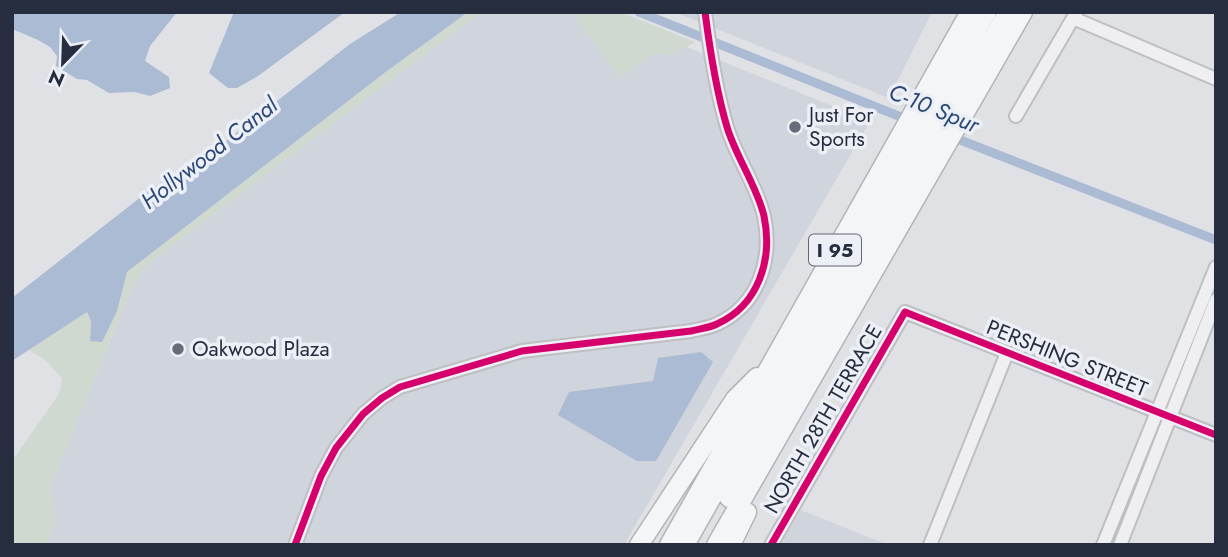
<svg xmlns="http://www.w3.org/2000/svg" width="1228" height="557" font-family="Jost,sans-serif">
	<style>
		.built { fill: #d0d4dc }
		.green { fill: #cfd9cf }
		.water { fill: #abbbd3 }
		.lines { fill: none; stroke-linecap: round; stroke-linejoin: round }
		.canal { stroke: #abbbd3; stroke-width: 9 }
		.minor-casing { stroke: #bebfc3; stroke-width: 16 }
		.highway-casing { stroke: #b2b4ba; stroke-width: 21 }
		.minor { stroke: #efeff2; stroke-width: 12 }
		.highway { stroke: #f4f5f6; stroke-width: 18 }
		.cycleway-casing { stroke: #eceff5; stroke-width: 11 }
		.cycleway { stroke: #d6006c; stroke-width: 7 }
		.poi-dot { fill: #666c79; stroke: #eceff5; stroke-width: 2.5 }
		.labels { text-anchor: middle; stroke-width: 7; stroke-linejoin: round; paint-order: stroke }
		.shield { fill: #eceff5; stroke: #616776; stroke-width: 2 }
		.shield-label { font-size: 19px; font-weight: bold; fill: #252d3f }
		.poi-label { font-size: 21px; fill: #252d3f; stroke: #eceff5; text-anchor: start }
		.street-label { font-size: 21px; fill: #252d3f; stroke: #eceff5 }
		.water-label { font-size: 23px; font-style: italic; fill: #2c4876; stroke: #eceff5 }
	</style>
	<rect width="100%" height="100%" fill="#e0e1e5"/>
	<path class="built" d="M481,12H600L870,121L624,545H46L56,520L49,489L133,286L147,265Z
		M674,12H932L889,98Z
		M801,510L888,545H780Z"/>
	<path class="green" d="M468,12H481L147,265L133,286L49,489L56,520L46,545H12V461L59,394L62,379L48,362L29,350L87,312L91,321L90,341L117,311L127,272L383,74Z
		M571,12H620L695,42L669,56L655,53L620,78Z"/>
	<path class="water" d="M12,12H177L150,46L145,61L169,77L170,88L150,96L135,92L109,93L87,80L77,79L56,66L57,56L50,47L38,40L12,29Z
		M234,12H345L258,76L237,88H228L209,73Z
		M401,12H468L383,74L127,272L117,311L102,342L90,341L91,321L87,312L12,361V298L151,189L222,144L350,44Z
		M701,352L713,362L656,461H637L558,415L569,392L653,381L658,358Z"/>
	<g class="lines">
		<path class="canal" d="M639,12L911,121
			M950,136L1216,240"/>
		<g class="minor-casing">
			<path id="minor" d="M1073,18L1216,79
				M1016,116L1076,13
				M295,545L321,476L336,448L363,414L382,398L400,387L522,351L691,331C699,329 709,328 717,324C759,305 773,259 764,216C757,186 736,157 727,127C716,90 710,51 705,12
				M771,545L905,312L1216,435
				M930,545L1007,353
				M1103,545L1216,267
				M1120,545L1216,300"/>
		</g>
		<g class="highway-casing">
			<path id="highway" d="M729,498L1008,12
				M639,545L735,399L757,377
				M669,545L970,12
				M685,545L987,12
				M716,545L1023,12
				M731,545L747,512"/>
		</g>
		<use href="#minor" class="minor"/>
		<use href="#highway" class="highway"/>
		<g class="cycleway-casing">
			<path id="cycleway" d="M295,545L321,476L336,448L363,414L382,398L400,387L522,351L691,331C699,329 709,328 717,324C759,305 773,259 764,216C757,186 736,157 727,127C716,90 710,51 705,12
				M771,545L905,312L1216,435"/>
		</g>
		<use href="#cycleway" class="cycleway"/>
	</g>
	<g class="poi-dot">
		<circle cx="795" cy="127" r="7"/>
		<circle cx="178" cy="349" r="7"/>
	</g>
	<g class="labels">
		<rect class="shield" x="809" y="234.5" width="52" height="31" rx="5"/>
		<g class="shield-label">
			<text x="835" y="257">I 95</text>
		</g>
		<g class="poi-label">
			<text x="809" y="122">Just For<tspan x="809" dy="24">Sports</tspan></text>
			<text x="192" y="356">Oakwood Plaza</text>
		</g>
		<g class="street-label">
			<text transform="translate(1067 358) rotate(22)" y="7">PERSHING STREET</text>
			<text transform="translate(823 419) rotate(-60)" y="7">NORTH 28TH TERRACE</text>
		</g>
		<g class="water-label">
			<text transform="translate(934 108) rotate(22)" y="8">C-10 Spur</text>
			<text transform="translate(209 153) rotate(-38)" y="8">Hollywood Canal</text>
		</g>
	</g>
	<rect width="1228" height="557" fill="none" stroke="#252d3f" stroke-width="28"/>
	<g transform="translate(63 63) rotate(203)" stroke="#eceff5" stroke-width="5" paint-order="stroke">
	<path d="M0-5L12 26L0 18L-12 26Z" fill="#252d3f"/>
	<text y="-10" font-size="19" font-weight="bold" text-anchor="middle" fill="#252d3f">N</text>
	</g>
</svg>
